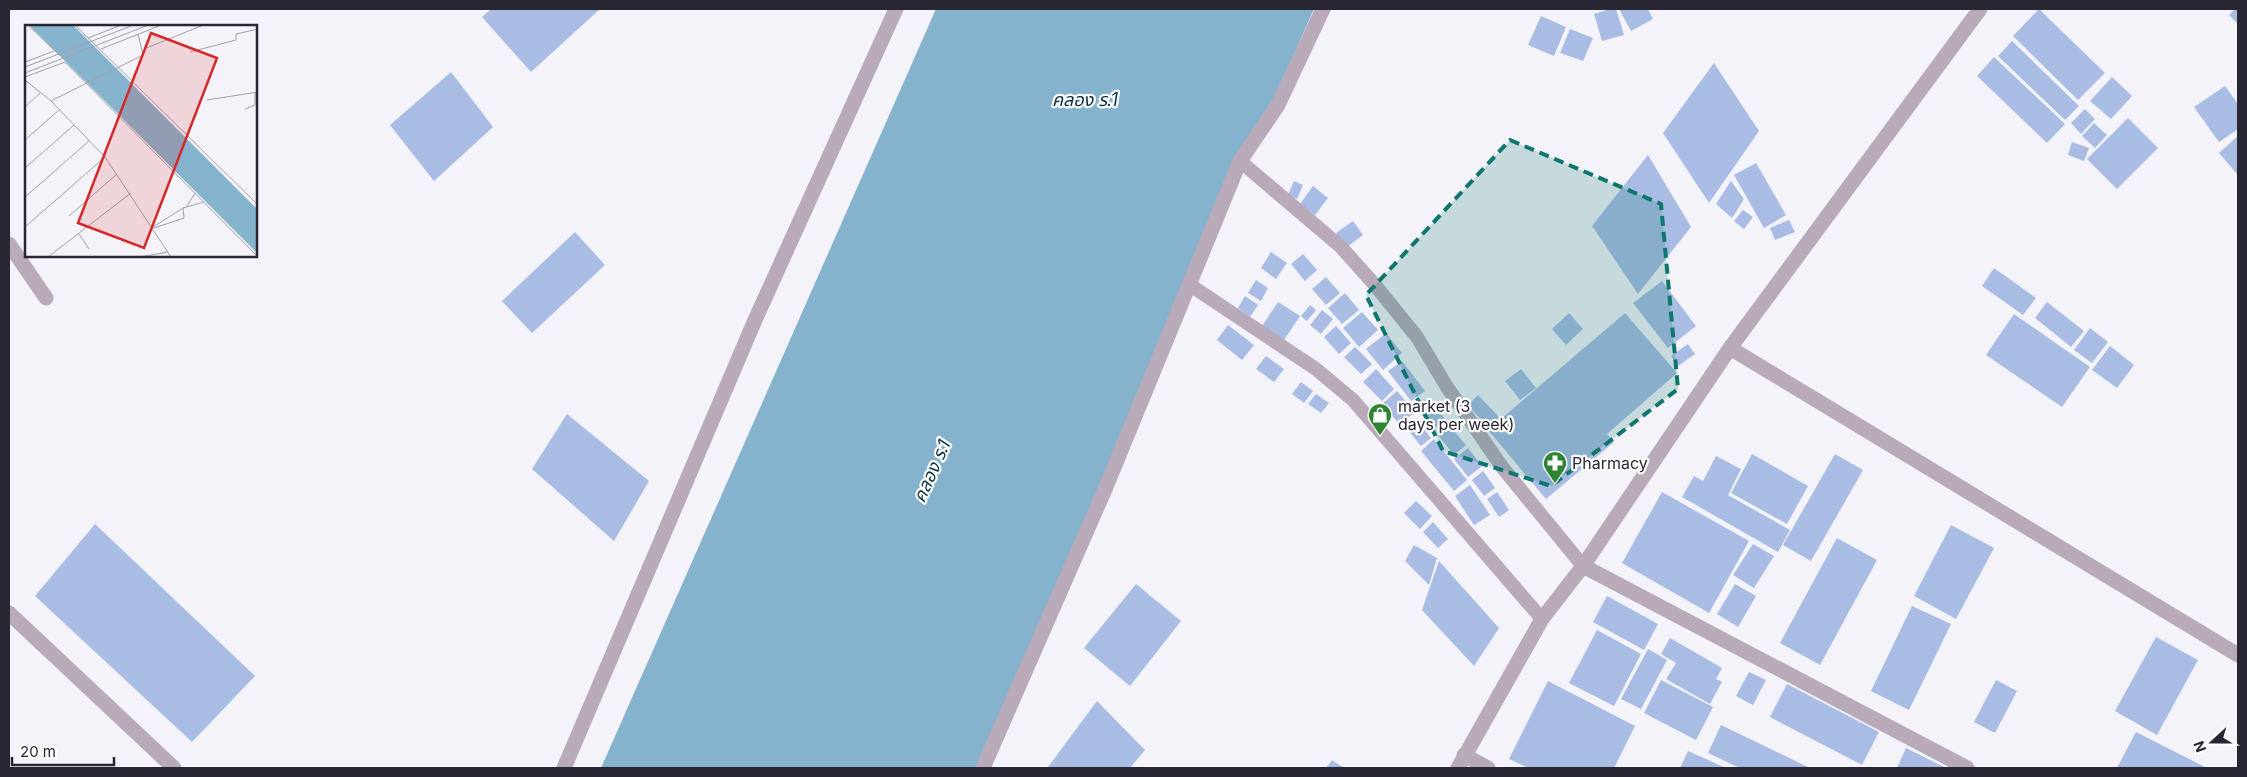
<svg xmlns="http://www.w3.org/2000/svg" width="2247" height="777" font-family="Inter,'Noto Sans Thai',sans-serif">
	<style>
		.water { fill: #85b2cc }
		.building { fill: #a8bce4 }
		.lines { fill: none; stroke-linecap: round; stroke-linejoin: round }
		.service { stroke: #b8aab9; stroke-width: 14 }
		.minor { stroke: #b8aab9; stroke-width: 15 }
		.marked { fill: #0f766e; fill-opacity: 0.2; stroke: #0f766e; stroke-width: 4; stroke-dasharray: 10 6; stroke-linejoin: round }
		.labels { text-anchor: middle; stroke-width: 4.5; stroke-linejoin: round; paint-order: stroke }
		.poi-label { font-size: 16px; fill: #282633; stroke: #fff; text-anchor: start }
		.water-label { font-size: 18px; font-style: italic; fill: #0a3144; stroke: #fff }
		.inset-road { fill: none; stroke: #a2a1aa; stroke-width: 1 }
		.view { fill: #d62828; fill-opacity: 0.15; stroke: #d62828; stroke-width: 2.5 }
		.inset-edge { fill: none; stroke: #282633; stroke-width: 2.5 }
	</style>
	<rect width="100%" height="100%" fill="#f4f3fa"/>
	<path class="water" d="M936,9H1314L977,768H601Z"/>
	<path class="building" d="M491,9H600L531,72L482,17Z
		M1610,9H1616L1624,35L1602,41L1594,14Z
		M1619,9H1648L1653,19L1631,31Z
		M2039,9L2105,73L2078,100L2013,36Z
		M2235,9H2238V24L2229,15Z
		M1541,16L1566,27L1554,56L1528,45Z
		M1570,29L1593,38L1583,61L1560,53Z
		M2012,41L2079,106L2065,120L1998,56Z
		M1994,57L2065,124L2047,143L1977,76Z
		M1714,63L1759,131L1709,203L1663,133Z
		M451,72L493,127L434,181L390,125Z
		M2112,77L2132,96L2111,119L2090,101Z
		M2225,86L2238,104V129L2219,142L2194,107Z
		M2085,109L2095,119L2081,134L2071,123Z
		M2128,118L2158,148L2117,189L2087,159Z
		M2094,123L2107,135L2095,148L2082,136Z
		M2238,136V175L2219,153Z
		M2072,142L2089,148L2084,161L2068,155Z
		M1648,155L1691,227L1638,294L1592,226Z
		M1756,163L1786,215L1764,228L1734,175Z
		M1294,181L1303,185L1297,199L1288,195Z
		M1731,181L1744,199L1732,218L1716,204Z
		M1313,186L1328,198L1315,215L1300,204Z
		M1743,210L1753,217L1744,229L1734,221Z
		M1789,220L1795,232L1775,240L1770,228Z
		M1353,221L1363,235L1347,247L1336,233Z
		M575,232L605,265L532,333L502,301Z
		M1271,252L1287,263L1276,279L1261,268Z
		M1303,254L1317,270L1305,281L1291,264Z
		M1994,268L2036,298L2023,315L1982,286Z
		M1326,277L1340,293L1326,305L1312,289Z
		M1256,280L1268,288L1261,301L1248,293Z
		M1662,281L1696,326L1668,348L1633,303Z
		M1345,293L1359,310L1342,324L1328,308Z
		M1245,296L1258,305L1250,317L1238,308Z
		M1278,302L1300,316L1284,340L1262,326Z
		M2047,302L2084,331L2071,347L2035,318Z
		M1310,305L1316,310L1307,321L1301,316Z
		M1322,310L1333,319L1321,334L1310,325Z
		M1362,312L1378,330L1359,347L1343,328Z
		M1569,313L1583,329L1566,345L1552,329Z
		M1625,313L1677,373L1607,434L1614,442L1546,499L1488,430Z
		M2014,314L2090,367L2062,407L1986,355Z
		M1228,325L1254,345L1242,360L1217,340Z
		M1336,326L1351,343L1339,354L1324,337Z
		M2090,328L2108,342L2092,363L2074,350Z
		M1386,333L1402,353L1383,370L1366,349Z
		M1688,344L1695,354L1678,366L1671,356Z
		M2110,346L2134,365L2117,388L2092,370Z
		M1355,347L1372,364L1361,374L1344,357Z
		M1266,356L1284,369L1274,382L1256,369Z
		M1402,361L1425,391L1411,401L1388,371Z
		M1376,369L1394,389L1382,401L1363,382Z
		M1521,369L1536,388L1520,400L1505,381Z
		M1301,382L1313,391L1304,403L1292,394Z
		M1397,391L1415,412L1400,425L1382,404Z
		M1316,394L1329,403L1321,413L1308,404Z
		M1478,395L1500,418L1488,428L1468,405Z
		M1430,397L1446,421L1432,430L1416,406Z
		M567,414L649,481L614,541L532,469Z
		M1416,419L1431,438L1421,446L1406,428Z
		M1448,424L1466,445L1454,455L1437,434Z
		M1434,439L1467,480L1454,491L1421,451Z
		M1468,448L1482,466L1468,477L1454,459Z
		M1752,454L1808,486L1787,524L1731,493Z
		M1835,454L1863,470L1811,561L1783,545Z
		M1716,456L1741,469L1728,495L1790,530L1778,552L1682,497L1694,476L1703,481Z
		M1483,471L1495,488L1484,496L1472,480Z
		M1470,485L1490,515L1474,525L1455,496Z
		M1497,492L1509,510L1499,517L1487,499Z
		M1662,492L1749,541L1709,613L1622,563Z
		M1416,501L1432,516L1420,529L1404,513Z
		M1433,522L1448,539L1438,548L1423,532Z
		M95,524L255,676L192,742L35,596Z
		M1951,525L1994,548L1956,619L1914,596Z
		M1837,538L1877,560L1820,665L1780,643Z
		M1753,544L1774,556L1754,588L1733,575Z
		M1414,545L1437,558L1429,585L1405,561Z
		M1439,561L1499,628L1474,666L1422,610Z
		M1136,584L1181,621L1130,686L1084,648Z
		M1735,584L1756,596L1738,627L1717,614Z
		M1607,596L1658,624L1644,650L1593,622Z
		M1912,606L1951,624L1909,710L1871,691Z
		M1597,630L1641,654L1614,706L1569,683Z
		M2156,637L2198,660L2157,735L2115,711Z
		M1670,638L1722,668L1716,679L1722,682L1710,704L1666,679L1676,663L1661,654Z
		M1648,649L1667,660L1641,709L1621,699Z
		M1749,672L1766,680L1753,705L1736,696Z
		M1661,680L1713,707L1696,740L1644,713Z
		M1996,680L2017,691L1995,733L1974,722Z
		M1548,681L1635,726L1614,768H1528L1509,759Z
		M1787,684L1879,732L1862,765L1770,717Z
		M1097,701L1145,750L1130,768L1048,767Z
		M1721,725L1810,768H1740L1708,753Z
		M2136,732L2207,768H2117Z
		M1906,748L1946,768H1897Z
		M1688,751L1726,768H1680Z
		M1332,760L1344,768H1326Z"/>
	<g class="lines">
		<path class="service" d="M1240,161L1341,247L1375,285L1417,337L1447,387L1502,467L1583,566
			M1190,285L1316,369L1353,400L1542,619"/>
		<path class="minor" d="M9,244L46,298
			M1730,348L2238,655
			M1583,566L1967,768
			M9,613L174,768
			M1464,755L1488,768
			M564,768L755,320L896,9
			M983,768L1106,487L1240,161L1278,105L1323,9
			M1458,768L1542,619L1583,566L1730,348L1980,9"/>
	</g>
	<path class="marked" d="M1510,140L1661,204L1678,389L1551,486L1443,451L1366,295Z"/>
	<defs>
		<g id="shop-pin" transform="scale(1.25)"><path d="M0 17L-7.5 6A9.5 9.5 0 1 1 7.5 6Z" fill="#2e8432" stroke="#fff"/><path d="M-5-2.5h2.3a2.7 3.5 0 0 1 5.4 0H5L5.5 6h-11ZM-1.5-2.5h3a1.5 2.3 0 0 0-3 0Z" fill="#fff"/></g>
		<g id="pharmacy-pin" transform="scale(1.25)"><path d="M0 17L-7.5 6A9.5 9.5 0 1 1 7.5 6Z" fill="#2e8432" stroke="#fff"/><path d="M-2-6h4v4h4v4h-4v4h-4v-4h-4v-4h4Z" fill="#fff"/></g>
	</defs>
	<g fill-rule="evenodd">
		<use href="#shop-pin" x="1380" y="415"/>
		<use href="#pharmacy-pin" x="1555" y="463"/>
	</g>
	<g class="labels">
		<g class="poi-label">
			<text x="1398" y="412">market (3<tspan x="1398" dy="18">days per week)</tspan></text>
			<text x="1572" y="469">Pharmacy</text>
		</g>
		<g class="water-label">
			<text x="1085" y="106">คลอง ร.1</text>
			<text transform="translate(932 471) rotate(-66)" y="6">คลอง ร.1</text>
		</g>
	</g>
	<g transform="translate(25 25)">
		<rect width="232" height="232" fill="#f4f3fa"/>
		<path d="M5,1H49L232,184V228Z" fill="#85b2cc"/>
		<path class="inset-road" d="M4,1L34,30M51,1L233,180M211,9L233,4M63,13L94,1M76,24L134,1M119,24L176,1M165,27L211,15V9M0,37L29,26M40,37L233,232M0,42L106,1M0,48L121,1M0,52L40,37M0,55L26,76L80,132L146,232M182,75L233,67M26,76L118,30L113,9M0,82L16,67M220,84L230,80V67M0,115L34,85M0,143L49,100M0,172L64,116M162,181L170,168M44,191L92,149M0,202L80,132M128,202L158,183M129,203L159,193L158,183L179,177M54,209L64,224M23,232L106,168M115,232L143,227"/>
		<path class="view" d="M126,8L192,33L119,223L53,198Z"/>
		<rect width="232" height="232" class="inset-edge"/>
	</g>
	<rect width="2247" height="777" fill="none" stroke="#282633" stroke-width="20"/>
	<g transform="translate(2212 742) rotate(249)" stroke="#ffffff" stroke-width="4" paint-order="stroke">
	<path d="M0-4L9 19L0 12L-9 19Z" fill="#282633"/>
	<text y="-8" font-size="14" font-weight="bold" text-anchor="middle" fill="#282633">N</text>
	</g>
	<path d="M12 757v8h102v-8" fill="none" stroke="#282633" stroke-width="2.5"/>
	<text x="20" y="757" font-size="15" fill="#282633" stroke="#ffffff" stroke-width="4" paint-order="stroke">20 m</text>
</svg>
